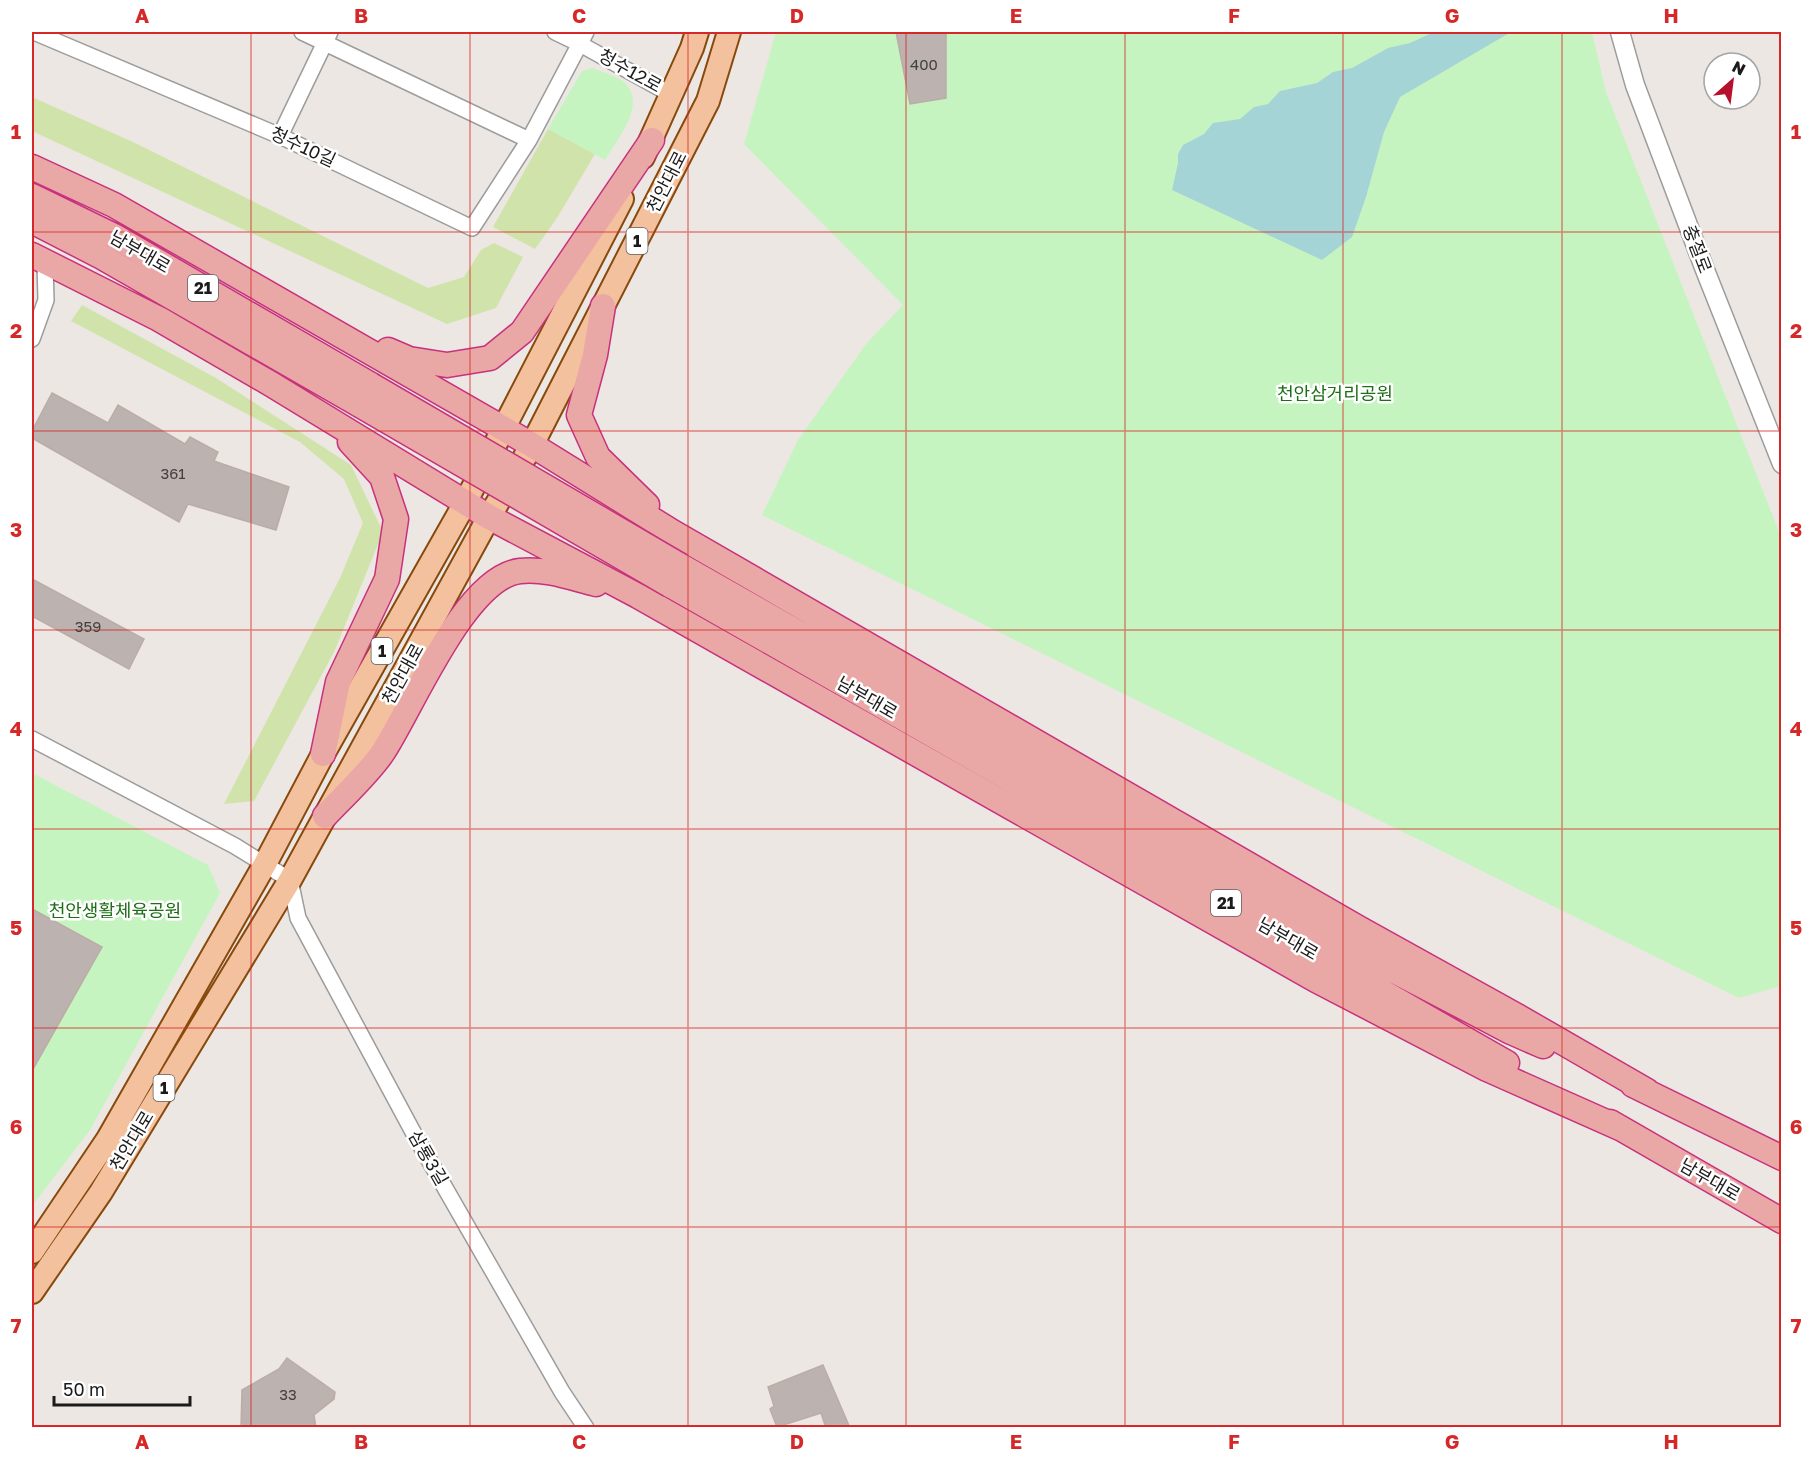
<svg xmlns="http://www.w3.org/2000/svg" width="1813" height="1459" font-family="'Golos Text','Noto Sans KR',sans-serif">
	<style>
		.grass { fill: #d0e3ab }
		.park { fill: #c6f4c1 }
		.water { fill: #a5d4d7 }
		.building { fill: #bcb2af; stroke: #bcaca6; stroke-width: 1.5 }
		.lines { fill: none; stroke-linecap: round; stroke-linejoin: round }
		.minor-casing { stroke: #9c9c9c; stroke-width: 18 }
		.tertiary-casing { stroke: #9c9c9c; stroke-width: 21 }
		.primary-casing { stroke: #87490c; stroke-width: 26 }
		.trunk-casing { stroke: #c8317e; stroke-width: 27 }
		.minor { stroke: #fff; stroke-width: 15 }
		.tertiary { stroke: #fff; stroke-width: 18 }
		.primary { stroke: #f4c19f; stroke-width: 22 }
		.trunk { stroke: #e9a8a5; stroke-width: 24 }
		.trunk-bridge-casing { stroke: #c8317e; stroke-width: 27; stroke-linecap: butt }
		.trunk-bridge { stroke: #e9a8a5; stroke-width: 24 }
		.grid { fill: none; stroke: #d62828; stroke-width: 1.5; stroke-opacity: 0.55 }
		.labels { text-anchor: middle; stroke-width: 5; stroke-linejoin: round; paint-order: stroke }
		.number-label { font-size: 15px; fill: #434140 }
		.shield { fill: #fff; stroke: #5f5f5f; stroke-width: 1.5 }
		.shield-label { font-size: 16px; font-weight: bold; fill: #1b1b1b }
		.street-label { font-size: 18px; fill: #1b1b1b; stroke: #fff }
		.park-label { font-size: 18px; fill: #1c6f14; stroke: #fff }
		.neatline { fill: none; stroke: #d62828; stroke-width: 2 }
		.grid-label { font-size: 20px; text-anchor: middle; font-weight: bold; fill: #d62828 }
	</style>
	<rect width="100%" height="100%" fill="#ece7e2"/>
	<path class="grass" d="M32,97L133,142L428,288L464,277L481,250L494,243L523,257L496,308L447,324L32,131Z
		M548,129L595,154L557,218L535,249L493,227Z
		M82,305L216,378L351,465L383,532L335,650L254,801L224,804L340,578L363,523L344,479L300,442L71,321Z"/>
	<path class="park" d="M776,32H1592L1606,92L1781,537V986L1739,998L762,515L798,440L866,344L903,305L744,144Z
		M593,68C602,72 620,77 626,84C646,107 617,139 605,160L548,129L582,71Z
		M32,773L208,865L220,893L90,1130L32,1206Z"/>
	<path class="water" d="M1434,32H1511L1400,97L1384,132L1366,197L1352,237L1322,260L1172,190L1178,163V154L1183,145L1204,134L1213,123L1240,119L1254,107L1268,104L1280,91L1317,83L1333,72L1352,68L1388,48L1410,43Z"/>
	<path class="building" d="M896,32H946V98L910,104Z
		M52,393L108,423L118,405L185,444L190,437L218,452L214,461L289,487L276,530L188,504L179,522L32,438V431Z
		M32,579L144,639L129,669L32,616Z
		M32,909L102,947L32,1071Z
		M287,1358L335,1392L334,1399L314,1415L316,1428H241L242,1390L279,1369Z
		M823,1365L850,1428H826L821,1413L777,1427L770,1409L774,1406L768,1387Z"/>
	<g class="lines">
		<g class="minor-casing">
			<path id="minor" d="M34,32L280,136L472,228L529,140L586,32
				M302,32L529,140
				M555,32L580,44L672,95
				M280,136L330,32
				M32,339L46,300L45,263
				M32,739L235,846L290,880L298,918L413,1132L562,1392L586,1428"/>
		</g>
		<g class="tertiary-casing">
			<path id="tertiary" d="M1620,32L1635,85L1705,270L1782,464"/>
		</g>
		<g class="primary-casing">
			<path id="primary" d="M643,157L692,48L697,32
				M32,1252L108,1139L265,864L323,754L465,503L622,199
				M32,1292L101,1192L290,880L489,517L532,445L708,101L729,32"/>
		</g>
		<g class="trunk-casing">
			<path id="trunk" d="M32,167L114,205L532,445L674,533L1360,929L1517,1016L1647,1091
				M32,196L114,236L371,385
				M32,221L102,257L360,405
				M32,255L159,319L271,384L489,517L638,596L1316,980L1487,1069L1622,1129
				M603,306L595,355L579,415L598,457L647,505
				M388,350L409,359L447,365L490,358L522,332L652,140
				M681,566L1387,967L1511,1032L1543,1046
				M670,585L1507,1063
				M323,754L338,682L387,579L396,519L382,477L350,442
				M325,816C343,797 370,772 383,752C412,708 465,577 520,571C545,568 572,578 596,584
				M1633,1085L1782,1158
				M1610,1122L1782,1221"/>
		</g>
		<use href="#minor" class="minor"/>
		<use href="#tertiary" class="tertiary"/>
		<use href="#primary" class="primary"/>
		<use href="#trunk" class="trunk"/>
		<g class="trunk-bridge-casing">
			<path id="trunk-bridge" d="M371,385L681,566
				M360,405L670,585"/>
		</g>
		<use href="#trunk-bridge" class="trunk-bridge"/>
	</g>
	<path class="grid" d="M251,32V1428M470,32V1428M688,32V1428M906,32V1428M1125,32V1428M1343,32V1428M1562,32V1428M32,232H1782M32,431H1782M32,630H1782M32,829H1782M32,1028H1782M32,1227H1782"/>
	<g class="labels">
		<g class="number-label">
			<text x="924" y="70">400</text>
			<text x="173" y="479">361</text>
			<text x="88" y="632">359</text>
			<text x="288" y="1400">33</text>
		</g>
		<g class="shield">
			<rect x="626.5" y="228" width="21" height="26" rx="4.5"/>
			<rect x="188" y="275" width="30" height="26" rx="4.5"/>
			<rect x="371.5" y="638" width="21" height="26" rx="4.5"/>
			<rect x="1211" y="890" width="30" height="26" rx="4.5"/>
			<rect x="153.5" y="1075" width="21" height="26" rx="4.5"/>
		</g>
		<g class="shield-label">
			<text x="637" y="247">1</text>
			<text x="203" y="294">21</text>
			<text x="382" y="657">1</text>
			<text x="1226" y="909">21</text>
			<text x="164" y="1094">1</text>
		</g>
		<g class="street-label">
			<text transform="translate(630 71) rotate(29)" y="6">청수12로</text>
			<text transform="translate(303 147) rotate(25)" y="6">청수10길</text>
			<text transform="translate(667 182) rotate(-63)" y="6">천안대로</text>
			<text transform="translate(1697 249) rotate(69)" y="6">충절로</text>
			<text transform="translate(140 252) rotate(30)" y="6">남부대로</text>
			<text transform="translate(403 674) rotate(-61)" y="6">천안대로</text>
			<text transform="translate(867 698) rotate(30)" y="6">남부대로</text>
			<text transform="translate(1288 939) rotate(30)" y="6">남부대로</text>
			<text transform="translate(132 1141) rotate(-59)" y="6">천안대로</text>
			<text transform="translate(428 1158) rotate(60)" y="6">삼룡3길</text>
			<text transform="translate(1710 1180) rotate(30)" y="6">남부대로</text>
		</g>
		<g class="park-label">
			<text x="1335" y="400">천안삼거리공원</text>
			<text x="115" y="917">천안생활체육공원</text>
		</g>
	</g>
	<rect width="1813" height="1459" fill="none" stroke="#ffffff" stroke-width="66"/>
	<g transform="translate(1732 81) rotate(28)"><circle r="28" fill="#ffffff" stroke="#a4a4a4" stroke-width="1.5"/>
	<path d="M0-4.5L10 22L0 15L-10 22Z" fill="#b7102c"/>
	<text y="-9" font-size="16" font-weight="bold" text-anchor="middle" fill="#1b1b1b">N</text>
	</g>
	<path d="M54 1396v9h136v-9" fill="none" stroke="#1b1b1b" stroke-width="3"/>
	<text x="63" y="1396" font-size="18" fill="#1b1b1b" stroke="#ffffff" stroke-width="4.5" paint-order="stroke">50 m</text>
	<rect x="33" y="33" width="1747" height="1393" class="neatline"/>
	<g class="grid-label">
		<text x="142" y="23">A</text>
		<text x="361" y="23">B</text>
		<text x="579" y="23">C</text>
		<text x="797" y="23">D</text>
		<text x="1016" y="23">E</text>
		<text x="1234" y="23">F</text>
		<text x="1452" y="23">G</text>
		<text x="1671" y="23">H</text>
		<text x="16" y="139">1</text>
		<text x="1796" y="139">1</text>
		<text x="16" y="338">2</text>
		<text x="1796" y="338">2</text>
		<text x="16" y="537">3</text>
		<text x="1796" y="537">3</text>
		<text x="16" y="736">4</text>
		<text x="1796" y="736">4</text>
		<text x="16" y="935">5</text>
		<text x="1796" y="935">5</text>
		<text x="16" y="1134">6</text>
		<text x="1796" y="1134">6</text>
		<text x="16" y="1333">7</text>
		<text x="1796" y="1333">7</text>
		<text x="142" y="1449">A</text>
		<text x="361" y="1449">B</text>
		<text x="579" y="1449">C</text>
		<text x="797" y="1449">D</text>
		<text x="1016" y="1449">E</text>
		<text x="1234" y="1449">F</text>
		<text x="1452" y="1449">G</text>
		<text x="1671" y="1449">H</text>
	</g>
</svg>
